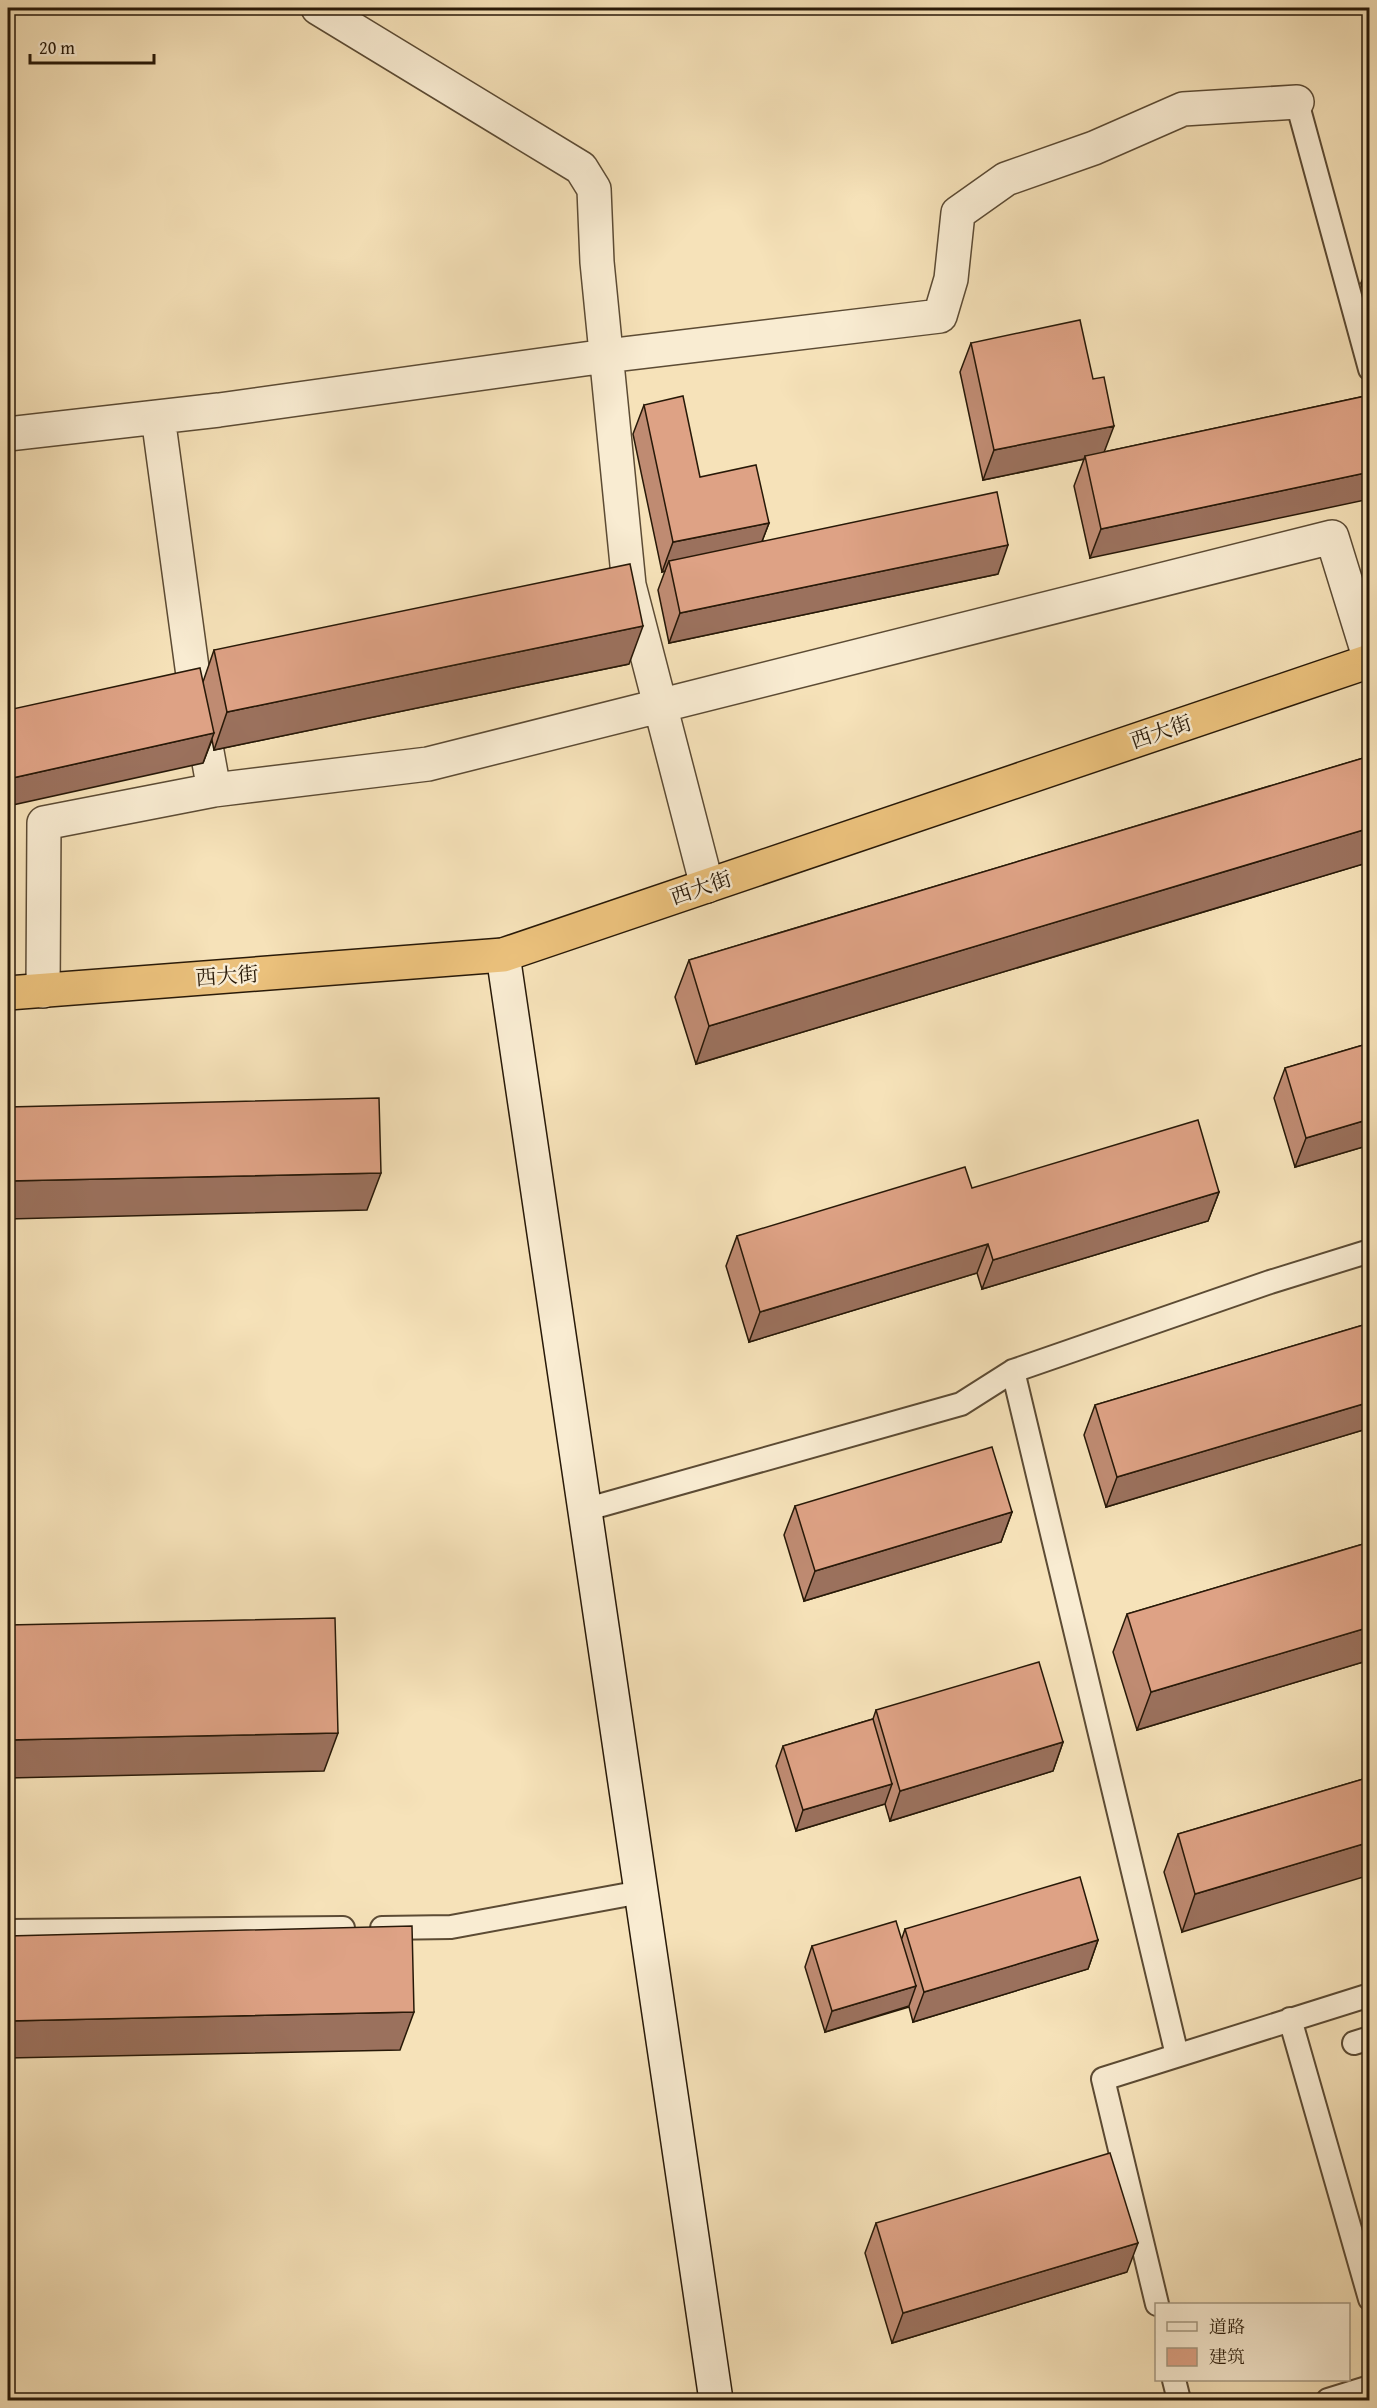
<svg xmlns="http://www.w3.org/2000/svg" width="1377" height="2408" font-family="'Gentium Book Plus','Noto Serif SC',serif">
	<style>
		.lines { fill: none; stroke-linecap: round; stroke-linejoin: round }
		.lane-casing { stroke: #5c4b34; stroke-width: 26 }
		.street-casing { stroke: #5c4b34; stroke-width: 36 }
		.secondary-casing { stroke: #281908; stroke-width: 36 }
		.highway-casing { stroke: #281908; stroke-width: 36 }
		.lane { stroke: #f9ecd2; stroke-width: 22 }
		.street { stroke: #f9ecd2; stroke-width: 33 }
		.secondary { stroke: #f9ecd2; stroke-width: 33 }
		.highway { stroke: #ebc17c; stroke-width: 33 }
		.wall { fill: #bf8b72; stroke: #281908; stroke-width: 1.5 }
		.shaded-wall { fill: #9b715d; stroke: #281908; stroke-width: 1.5 }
		.building { fill: #dea285; stroke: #281908; stroke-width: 1.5 }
		.labels { text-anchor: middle; stroke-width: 5; stroke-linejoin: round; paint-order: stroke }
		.street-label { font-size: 21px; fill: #281908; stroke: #f9ecd2 }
	</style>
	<rect width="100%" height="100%" fill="#f6e2b9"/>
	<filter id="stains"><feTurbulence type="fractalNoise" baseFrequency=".00333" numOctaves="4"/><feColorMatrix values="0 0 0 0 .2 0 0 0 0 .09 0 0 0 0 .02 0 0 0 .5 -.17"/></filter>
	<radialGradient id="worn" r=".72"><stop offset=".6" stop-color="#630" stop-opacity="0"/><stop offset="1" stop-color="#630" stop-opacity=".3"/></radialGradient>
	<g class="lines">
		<g class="lane-casing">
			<path id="lane" d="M1297,102L1370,369
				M1013,1371L1177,2055
				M584,1510L961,1404L1013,1371L1270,1282L1370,1251
				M382,1928L451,1927L641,1892
				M8,1931L343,1928
				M1290,2019L1370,2299
				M1354,2043L1370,2038
				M1157,2304L1103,2079L1370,1995
				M1174,2380L1179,2400
				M1328,2400L1370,2387"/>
		</g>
		<g class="street-casing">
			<path id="street" d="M318,8L581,168L594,189L597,262L629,585L707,886
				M158,417L193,675L214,790
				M8,434L219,410L606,356L940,316L951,279L958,213L1006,179L1094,148L1183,109L1297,102
				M43,991L44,823L214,790L428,764L1332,537L1370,660"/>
		</g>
		<g class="secondary-casing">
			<path id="secondary" d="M503,955L716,2400"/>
		</g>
		<g class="highway-casing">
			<path id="highway" d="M8,993L503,955L1370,661"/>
		</g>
		<use href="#lane" class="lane"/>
		<use href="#street" class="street"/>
		<use href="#secondary" class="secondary"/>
		<use href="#highway" class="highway"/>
	</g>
	<path class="wall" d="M1370,261V317L1361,283Z
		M971,343L1104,452L1370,395L1090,558L1074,486L1084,459L983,480L960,372Z
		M644,405L700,477L769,523L762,541L998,574L669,643L658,590L665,571L662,572L633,434Z
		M214,650L629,664L214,750L212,740L203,763V682Z
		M1370,756V862L696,1064L675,997L689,960Z
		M1370,1043V1145L1295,1167L1274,1098L1285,1068Z
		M972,1188L1219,1192L1208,1221L982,1289L977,1273L749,1342L726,1266L737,1236Z
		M1370,1323V1428L1106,1507L1084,1435L1095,1405Z
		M795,1506L1012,1512L1001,1542L804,1601L784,1535Z
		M1370,1542V1660L1137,1730L1113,1652L1127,1614Z
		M876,1710L1063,1742L1053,1771L890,1821L885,1804L796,1831L776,1766L783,1746L873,1719Z
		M1370,1777L1182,1932L1164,1872L1178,1834Z
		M905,1929L1098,1940L1088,1969L913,2022L909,2007L825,2032L805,1967L812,1946L902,1938Z
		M876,2223L1127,2272L892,2343L865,2253Z"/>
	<path class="shaded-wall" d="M1114,426L1103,455L1085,456L1084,459L983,480L994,450Z
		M1370,472V499L1090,558L1101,529Z
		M769,523L758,552L669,561L665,571L662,572L673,542Z
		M1008,545L998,574L669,643L680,613Z
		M643,626L629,664L214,750L227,712Z
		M214,733L203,763L8,806V779Z
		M1370,828V862L696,1064L709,1026Z
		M1370,1119V1145L1295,1167L1306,1138Z
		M381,1173L367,1210L8,1219V1181Z
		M1219,1192L1208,1221L982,1289L993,1260Z
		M988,1244L977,1273L749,1342L760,1312Z
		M1370,1402V1428L1106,1507L1117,1477Z
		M1012,1512L1001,1542L804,1601L815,1571Z
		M1370,1627V1660L1137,1730L1151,1692Z
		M338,1733L324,1771L8,1778V1740Z
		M1063,1742L1053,1771L890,1821L900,1791Z
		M892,1784L885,1804L796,1831L803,1810Z
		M1370,1842V1875L1182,1932L1195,1894Z
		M1098,1940L1088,1969L913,2022L924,1992Z
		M916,1986L909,2006L825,2032L832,2011Z
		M414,2012L400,2050L8,2058V2021Z
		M1138,2243L1127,2272L892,2343L903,2313Z"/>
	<path class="building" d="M1080,320L1093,379L1104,377L1114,426L994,450L971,343Z
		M1370,395V472L1101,529L1085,456Z
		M683,396L700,477L756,465L769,523L673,542L644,405Z
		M997,492L1008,545L680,613L669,561Z
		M630,564L643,626L227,712L214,650Z
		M200,668L214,733L8,779V710Z
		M1370,756V828L709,1026L689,960Z
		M1370,1043V1119L1306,1138L1285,1068Z
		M379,1098L381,1173L8,1181V1107Z
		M1198,1120L1219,1192L993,1260L988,1244L760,1312L737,1236L965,1167L972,1188Z
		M1370,1323V1402L1117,1477L1095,1405Z
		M992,1447L1012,1512L815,1571L795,1506Z
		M1370,1542V1627L1151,1692L1127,1614Z
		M335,1618L338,1733L8,1740V1625Z
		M1039,1662L1063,1742L900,1791L876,1710Z
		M873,1719L892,1784L803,1810L783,1746Z
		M1370,1777V1842L1195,1894L1178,1834Z
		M1080,1877L1098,1940L924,1992L905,1929Z
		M896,1921L916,1986L832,2011L812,1946Z
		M412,1926L414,2012L8,2021V1936Z
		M1110,2153L1138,2243L903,2313L876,2223Z"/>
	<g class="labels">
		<g class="street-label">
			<text transform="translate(1161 732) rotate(-19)" y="7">西大街</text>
			<text transform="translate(701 888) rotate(-19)" y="7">西大街</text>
			<text transform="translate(227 976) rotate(-4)" y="7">西大街</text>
		</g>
	</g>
	<rect width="1377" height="2408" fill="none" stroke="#f6e2b9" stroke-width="30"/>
	<rect x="9" y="9" width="1359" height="2390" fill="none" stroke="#281908" stroke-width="3"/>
	<rect x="15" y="15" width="1347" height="2378" fill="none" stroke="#281908" stroke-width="1.5"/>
	<rect x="1155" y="2303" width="195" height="78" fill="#f9ecd2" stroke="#a59881" stroke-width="1.5"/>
	<rect x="1167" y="2322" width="30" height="9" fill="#f9ecd2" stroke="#a59881" stroke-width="1.5"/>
	<text x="1209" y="2333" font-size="18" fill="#281908">道路</text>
	<rect x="1167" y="2348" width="30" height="18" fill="#dea285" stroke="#a59881" stroke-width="1.5"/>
	<text x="1209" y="2363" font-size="18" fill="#281908">建筑</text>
	<path d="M30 54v9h124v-9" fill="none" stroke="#281908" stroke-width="3"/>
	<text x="39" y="54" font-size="18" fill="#281908" stroke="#f9ecd2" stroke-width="4.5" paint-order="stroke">20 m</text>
	<rect width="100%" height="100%" filter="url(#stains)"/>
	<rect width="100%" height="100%" fill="url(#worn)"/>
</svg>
